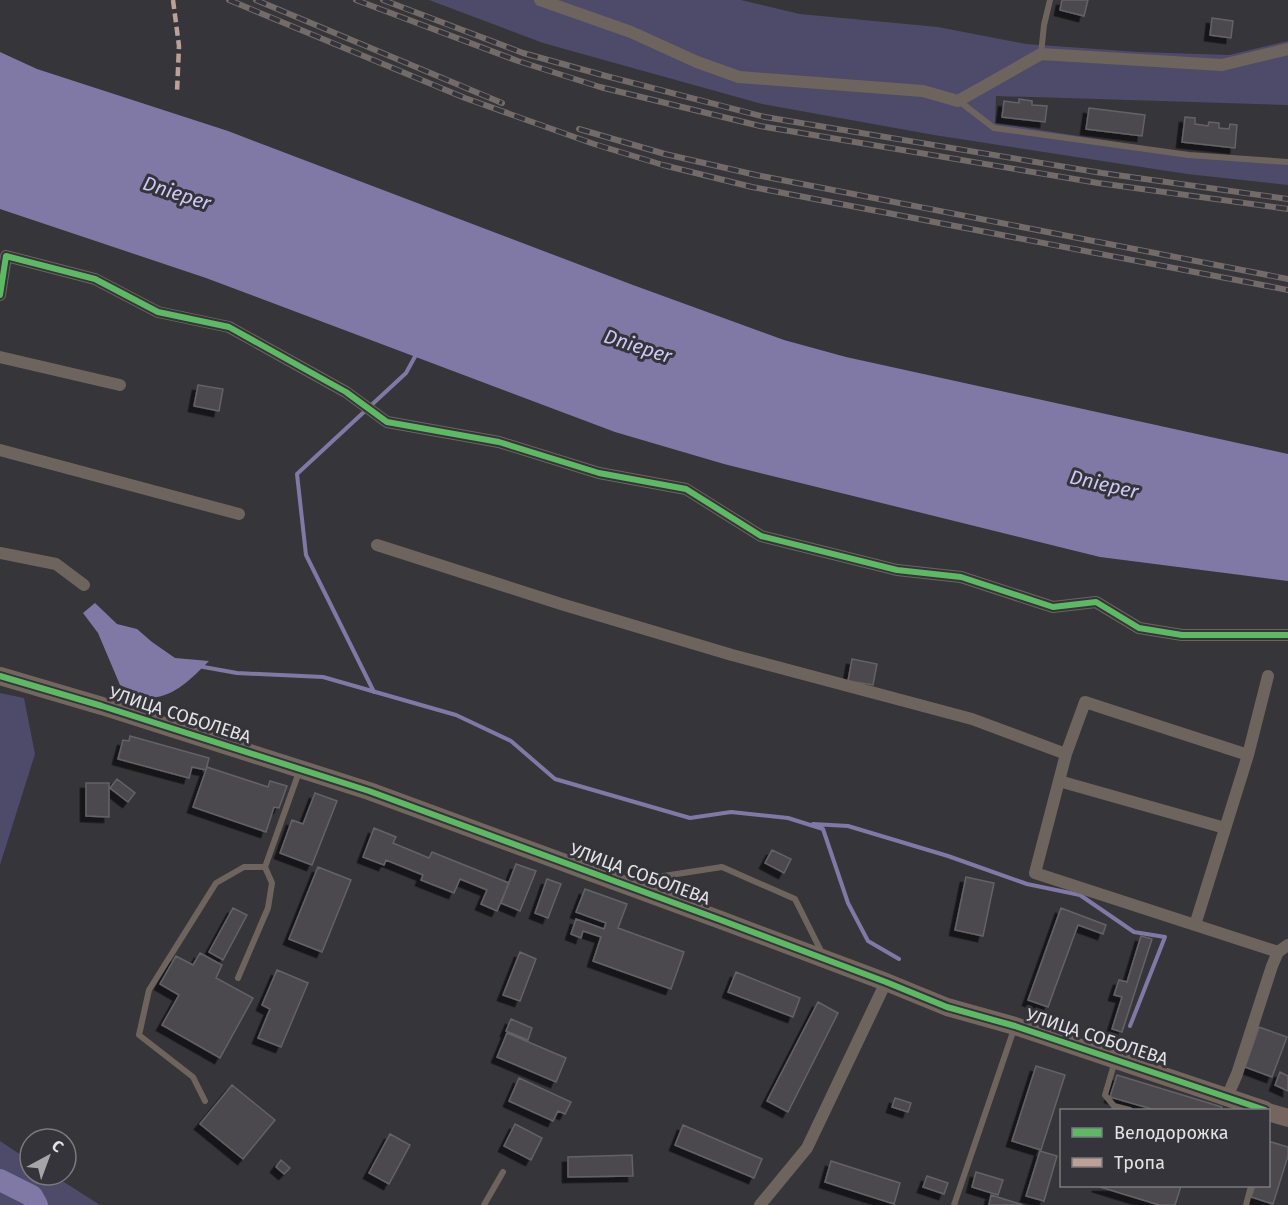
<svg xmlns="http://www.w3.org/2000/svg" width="1288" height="1205" font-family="'Fira Sans',sans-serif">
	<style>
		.green { fill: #4e4a69 }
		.water { fill: #8079a6 }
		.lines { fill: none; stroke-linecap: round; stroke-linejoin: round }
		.stream { stroke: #8079a6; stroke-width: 4 }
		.river { stroke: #8079a6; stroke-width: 22 }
		.building { fill: #4b4a4e; stroke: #636266; stroke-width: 1.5; filter: url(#shadow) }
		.lane { stroke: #6e645e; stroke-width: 6 }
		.street { stroke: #6e645e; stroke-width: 12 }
		.secondary { stroke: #74665e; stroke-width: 18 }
		.rail-casing { stroke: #726b69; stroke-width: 6 }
		.rail { stroke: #35343a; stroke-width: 4; stroke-dasharray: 11; stroke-linecap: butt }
		.quiet { stroke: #bda197; stroke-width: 4.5; stroke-dasharray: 9 4.5; stroke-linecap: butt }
		.cycleway-casing { stroke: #35343a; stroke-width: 10 }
		.cycleway { stroke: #5cba63; stroke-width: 6 }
		.labels { text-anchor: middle; stroke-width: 6; stroke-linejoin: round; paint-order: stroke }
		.street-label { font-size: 18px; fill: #e3e2e6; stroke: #35343a }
		.water-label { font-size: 20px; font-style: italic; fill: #cdc8f5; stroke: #35343a }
	</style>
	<defs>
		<filter id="shadow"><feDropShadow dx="-5.5" dy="5.5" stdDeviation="0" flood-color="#0009"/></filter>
	</defs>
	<rect width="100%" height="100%" fill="#363539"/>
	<path class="green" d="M429,0H741L800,14L938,27L1026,44L1139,52L1229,55L1288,41V105L996,96L995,123L1188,153L1288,160V185L1187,174L934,135L762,104L543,43Z
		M0,693L24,698L35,754L0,865Z
		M0,1141L30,1161V1175H53L100,1205H0Z"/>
	<path class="water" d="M0,52L37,69L228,131L633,285L784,340L846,357L1288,454V581L1100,557L724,464L615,432L206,278L0,209Z
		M95,603L117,624L137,629L152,642L175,658L209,661C193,677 171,701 146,697C137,696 128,689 120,685L98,633L83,613Z"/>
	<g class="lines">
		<path class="stream" d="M198,666L237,673L323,677L456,715L511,741L555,779L690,818L731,812L788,818L823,829L848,903L868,941L899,959
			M374,692L306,555L297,474L406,373L417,353
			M813,824L848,826L948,856L1027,884L1080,895L1134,932L1165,937L1130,1026"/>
		<path class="river" d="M0,1180L32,1196L37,1205"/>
	</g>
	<path class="building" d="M1062,0H1088L1084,16L1060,10Z
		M1212,18L1233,21L1231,38L1210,35Z
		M1019,99L1032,101V105L1047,106L1045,122L1002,117L1004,101L1019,103Z
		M1089,108L1145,115L1142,136L1086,129Z
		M1185,117L1195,118V124L1208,126L1209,122L1219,123V128L1229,129L1230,124L1237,125L1235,148L1182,142Z
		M198,385L223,389L219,411L194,406Z
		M852,659L877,664L873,685L848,681Z
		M130,736L209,758L206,770L192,767L189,778L118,759L123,740L129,741Z
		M207,767L268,787L270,781L287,786L279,808L274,807L266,832L193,807Z
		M117,779L135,793L128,802L110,788Z
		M86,783H109V817L86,816Z
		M315,793L337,801L312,865L280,853L292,820L303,824Z
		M374,828L396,837L393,843L429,858L432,852L509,883L497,911L481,904L487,890L460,879L454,893L421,880L423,875L386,860L384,865L363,857Z
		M772,850L791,859L784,873L765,863Z
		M516,864L536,871L520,911L501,903Z
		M318,867L351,880L322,952L289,939Z
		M966,877L994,883L983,936L955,930Z
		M547,879L561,884L548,918L535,913Z
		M585,889L627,904L618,928L684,952L671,989L593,961L601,937L583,931L581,938L571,934L576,919L604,929L606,923L576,912Z
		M233,908L247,915L223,960L209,952Z
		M1061,908L1106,925L1103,934L1078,925L1048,1007L1028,1000Z
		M1141,936L1152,939L1122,1032L1112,1029L1122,997L1114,995L1119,980L1127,982Z
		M520,952L536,959L520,1001L503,995Z
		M200,953L222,965L216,978L253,998L220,1058L162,1025L179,995L160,984L176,956L193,965Z
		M277,970L308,983L281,1047L258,1038L270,1009L262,1005Z
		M736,972L800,998L793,1017L728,992Z
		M818,1002L838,1013L788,1112L767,1101Z
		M511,1019L532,1028L528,1040L506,1031Z
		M1259,1027L1287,1037L1272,1077L1245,1067Z
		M507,1033L566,1058L556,1082L497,1057Z
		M1036,1066L1065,1075L1041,1150L1012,1141Z
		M1280,1072L1288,1076V1091L1275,1085Z
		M1117,1075L1222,1107L1221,1110H1155L1110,1097Z
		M519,1078L571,1102L565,1114L558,1111L553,1121L509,1101Z
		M232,1085L275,1120L243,1159L200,1124Z
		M895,1098L911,1103L908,1112L892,1107Z
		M515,1124L542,1138L531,1160L504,1146Z
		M683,1125L762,1159L754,1178L675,1145Z
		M390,1134L410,1145L389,1184L369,1173Z
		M1268,1141L1288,1147V1156L1273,1204L1251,1197L1255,1186H1268Z
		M1040,1151L1057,1156L1044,1201L1026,1196Z
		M632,1155L633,1176L568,1177V1157Z
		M281,1160L290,1168L284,1174L276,1167Z
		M831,1161L900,1183L894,1204L825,1182Z
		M976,1172L1003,1180L998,1195L972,1187Z
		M927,1176L948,1183L944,1194L923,1187Z
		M1097,1186H1181L1175,1205H1159Z
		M991,1195L1023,1205H989Z"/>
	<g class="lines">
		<path class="lane" d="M1041,54L1044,25L1050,0
			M959,101L994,128L1189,155L1288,162
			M631,881L722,867L795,899L822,953
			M238,978L268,908L272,883L265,867
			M1115,1061L1105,1095L1114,1106L1130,1110
			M205,1101L193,1077L139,1035L149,990L216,883L244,867H265L299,772
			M484,1205L503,1172
			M954,1205L1014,1029
			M1246,1205L1251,1186"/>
		<path class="street" d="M540,0L631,32L697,62L739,77L923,91L958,101L1041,54L1222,65L1288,49
			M0,295L6,256L95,279L158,312L229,327L346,392L387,422L499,442L599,473L686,489L761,536L897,570L961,577L1053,607L1096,602L1139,628L1182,635H1288
			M0,357L120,385
			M0,450L239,514
			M377,545L561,604L732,655L972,719L1066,754L1035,873L1278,952
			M0,553L56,564L84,585
			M1066,754L1085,702L1248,755L1195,925
			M1248,755L1268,676
			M1059,781L1225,828
			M1227,1097L1237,1074L1272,966L1278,952L1288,945
			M760,1205L807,1148L886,982"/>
		<path class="secondary" d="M0,676L102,706L369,791L718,919L886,982L947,1007L1015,1026L1265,1110
			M1268,1112L1288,1118"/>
		<g class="rail-casing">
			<path id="rail" d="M229,0L465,98L594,144L663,165L752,187L1288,290
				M256,0L502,103
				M356,0L518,61L600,87L760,126L1098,183L1288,209
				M383,0L523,53L606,76L765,117L1102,173L1288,199
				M579,129L665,154L756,175L1288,279"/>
		</g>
		<use href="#rail" class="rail"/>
		<path class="quiet" d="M173,0L179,46L177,92"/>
		<g class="cycleway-casing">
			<path id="cycleway" d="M0,295L6,256L95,279L158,312L229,327L346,392L387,422L499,442L599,473L686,489L761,536L897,570L961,577L1053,607L1096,602L1139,628L1182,635H1288
				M0,676L102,706L369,791L718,919L886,982L947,1007L1015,1026L1265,1110"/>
		</g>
		<use href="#cycleway" class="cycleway"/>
	</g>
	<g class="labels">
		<g class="street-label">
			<text transform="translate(180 715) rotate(18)" y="6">УЛИЦА СОБОЛЕВА</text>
			<text transform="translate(640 874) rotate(20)" y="6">УЛИЦА СОБОЛЕВА</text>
			<text transform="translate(1097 1037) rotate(18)" y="6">УЛИЦА СОБОЛЕВА</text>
		</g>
		<g class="water-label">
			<text transform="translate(177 193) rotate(18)" y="7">Dnieper</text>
			<text transform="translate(638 346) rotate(18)" y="7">Dnieper</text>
			<text transform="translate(1104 484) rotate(13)" y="7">Dnieper</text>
		</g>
	</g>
	<rect x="1060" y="1109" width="210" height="78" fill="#35343a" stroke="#7b7a7f" stroke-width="1.5"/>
	<rect x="1072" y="1128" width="30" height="9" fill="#5cba63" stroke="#7b7a7f" stroke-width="1.5"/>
	<text x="1114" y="1139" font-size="18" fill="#e3e2e6">Велодорожка</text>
	<rect x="1072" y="1158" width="30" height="9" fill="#bda197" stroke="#7b7a7f" stroke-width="1.5"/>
	<text x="1114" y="1169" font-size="18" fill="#e3e2e6">Тропа</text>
	<g transform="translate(48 1157) rotate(41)"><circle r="28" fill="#35343a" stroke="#7b7a7f" stroke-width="1.5"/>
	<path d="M0-4.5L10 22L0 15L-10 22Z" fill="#a6a5a9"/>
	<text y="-9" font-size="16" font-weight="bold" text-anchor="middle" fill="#e3e2e6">С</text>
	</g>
</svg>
